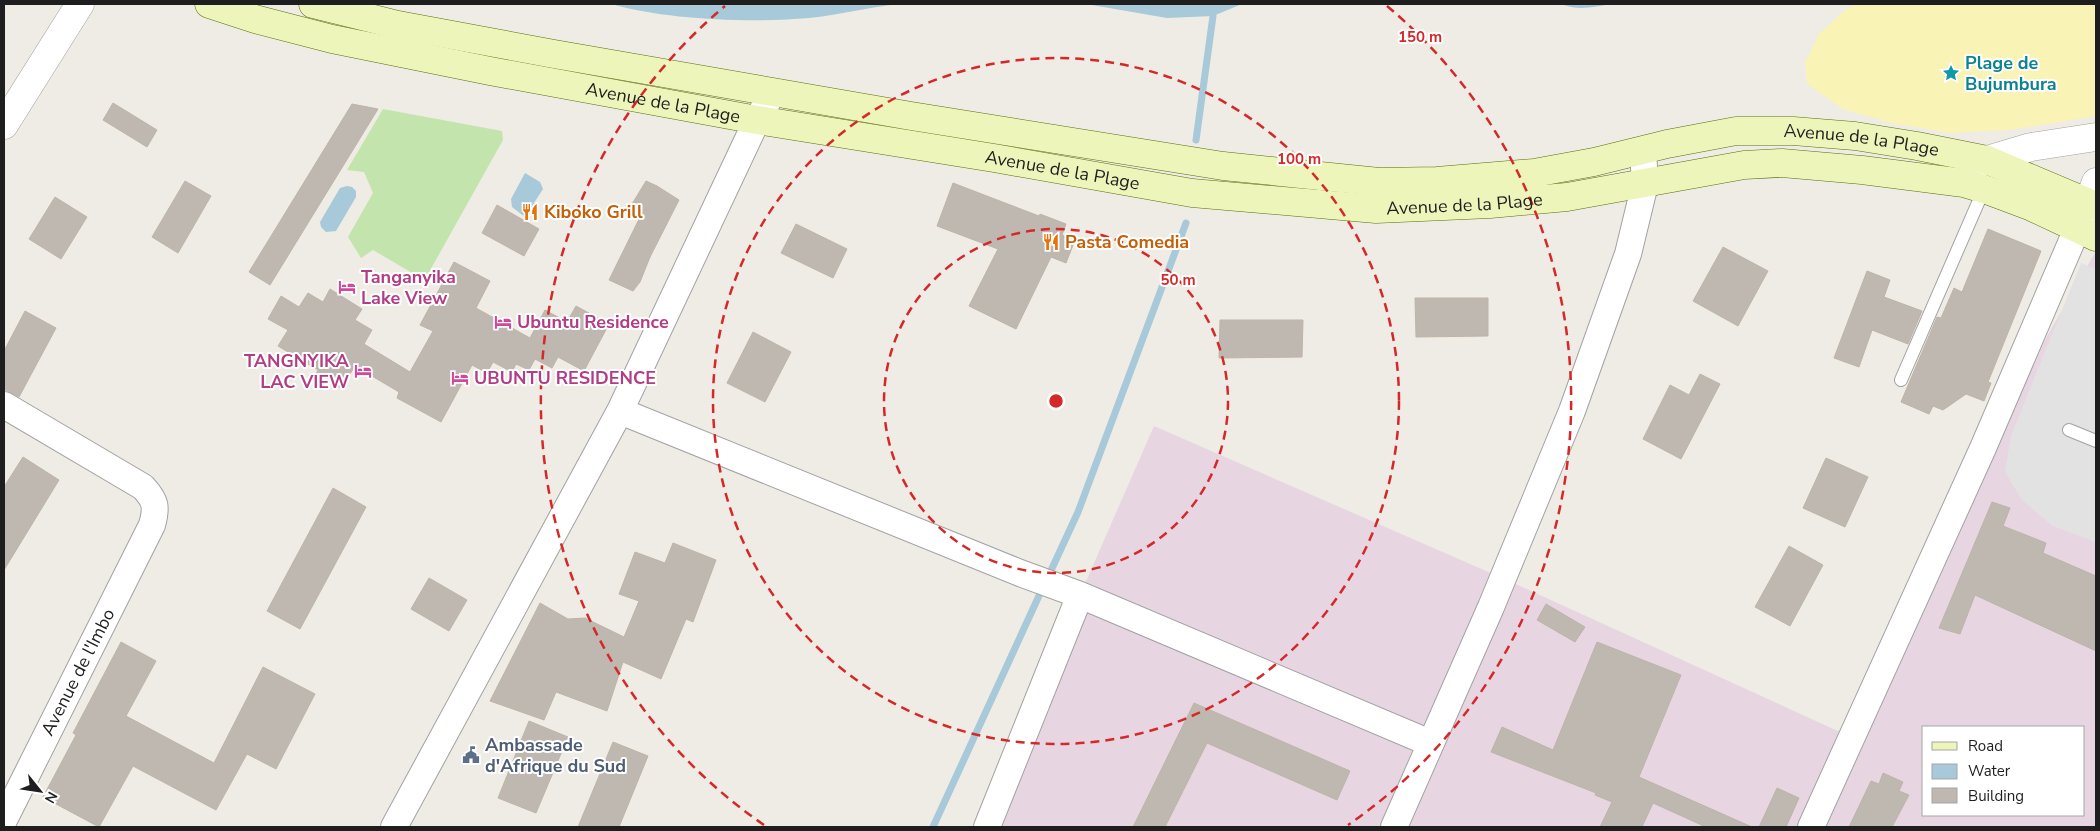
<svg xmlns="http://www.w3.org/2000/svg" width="2100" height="831" font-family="'Nunito Sans',sans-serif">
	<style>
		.industrial { fill: #e7d6e2; fill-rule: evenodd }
		.grass { fill: #c3e5ad }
		.sand { fill: #faf3b6 }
		.parking { fill: #e2e2e2 }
		.water { fill: #a7c9d9 }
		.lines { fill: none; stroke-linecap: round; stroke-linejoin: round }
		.stream { stroke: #a7c9d9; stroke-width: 7 }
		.building { fill: #beb8b1; stroke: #bfb4a7 }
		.service-casing { stroke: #a2a2a2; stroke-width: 14 }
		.minor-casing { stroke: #a2a2a2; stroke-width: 28 }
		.tertiary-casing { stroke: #a2a2a2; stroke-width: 29 }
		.secondary-casing { stroke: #5a6e0b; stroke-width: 29 }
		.service { stroke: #fff; stroke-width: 12 }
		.minor { stroke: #fff; stroke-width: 26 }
		.tertiary { stroke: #fff; stroke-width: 28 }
		.secondary { stroke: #edf5bb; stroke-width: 28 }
		.ring { fill: none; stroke: #d62828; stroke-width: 2.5; stroke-dasharray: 9 6 }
		.labels { text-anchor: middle; stroke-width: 4; stroke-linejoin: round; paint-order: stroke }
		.culture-label { font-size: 18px; font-weight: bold; fill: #0d838f; stroke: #fff; text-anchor: start }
		.street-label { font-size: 18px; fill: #1e1e1e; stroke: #fff }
		.food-label { font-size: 18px; font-weight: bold; fill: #c56008; stroke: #fff; text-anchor: start }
		.hotel-label { font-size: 18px; font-weight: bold; fill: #b23c85; stroke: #fff; text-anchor: start }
		.service-label { font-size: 18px; font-weight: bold; fill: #4e5e75; stroke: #fff; text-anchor: start }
		.centre { fill: #d62828; stroke: #fff; stroke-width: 2.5 }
		.ring-label { font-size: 15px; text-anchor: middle; font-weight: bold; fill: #d62828; stroke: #fff; stroke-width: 4; stroke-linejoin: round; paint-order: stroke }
	</style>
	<rect width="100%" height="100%" fill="#eeece4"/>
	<path class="industrial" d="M2096,251V827H987L1080,595L1154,426L1509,581L1851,737L1983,448ZM1924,727H2084V815H1924Z"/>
	<path class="grass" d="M383,109L502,131L503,140L428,274L419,277L373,250L361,258L348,237L373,193L364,172L347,170Z"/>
	<path class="sand" d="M1858,4H2096V116L2010,130L1951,133L1891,123L1843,109L1807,84L1805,63L1819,34L1845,10Z"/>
	<path class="parking" d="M2081,263L2096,269V542L2053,526L2022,500L2005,472L2011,436Z"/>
	<path class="water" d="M611,4H900C869,7 839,15 809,18C751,23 667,20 611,4Z
		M1086,4H1242L1213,16L1167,18Z
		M1561,4H1612C1594,7 1578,11 1561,4Z
		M525,173L540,182L543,189L525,217L512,207L511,199Z
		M347,186L352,187L356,191V197L336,231L326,232L321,227L320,222L340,188Z"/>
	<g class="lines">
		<path class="stream" d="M1196,140L1213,16
			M1048,577L1078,512L1186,223
			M933,827L1043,587"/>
	</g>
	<path class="building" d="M113,103L157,130L147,147L103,120Z
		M352,104L378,109L270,285L249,272Z
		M185,181L211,196L178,253L152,237Z
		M646,181L657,186L679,200L650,257L640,282L633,291L609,280L642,213L629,209Z
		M953,183L1039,216L1040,214L1066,224L1062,235L1075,240L1066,263L1051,257L1016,329L969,306L998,249L937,226Z
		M55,197L87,217L61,259L29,239Z
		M497,205L539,229L524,256L482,233Z
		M796,224L847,249L833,278L781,253Z
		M1988,229L2041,251L1988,382L1991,383L1984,401L1966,394L1943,410L1933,406L1929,414L1901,402L1937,317L1941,318L1954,288L1962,292Z
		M1723,247L1768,271L1738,326L1693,301Z
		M454,262L490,281L476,308L530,338L545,310L567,322L576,306L609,324L584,371L558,357L552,368L535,359L529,370L516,364L512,372L493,362L487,373L472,365L441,422L397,398L399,392L355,366L341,388L316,374L318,370L278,346L288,330L268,319L281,296L299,307L308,293L323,302L330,289L362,309L355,320L372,330L364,344L410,372L433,331L420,325Z
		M1867,271L1890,280L1884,297L1922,311L1908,344L1872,330L1859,367L1834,358Z
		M1415,298H1488V336L1416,337Z
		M25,311L56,328L19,397L4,389V351Z
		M1220,320H1303L1302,357L1219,358Z
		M753,332L791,352L765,402L727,383Z
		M1700,374L1720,384L1681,459L1643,439L1670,385L1689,395Z
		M23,457L59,480L4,570V487Z
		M1826,458L1868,477L1845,527L1803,508Z
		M333,488L366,507L300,629L267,611Z
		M1992,502L2010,508L2003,526L2046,543L2043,553L2096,576V651L1975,595L1960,634L1939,628Z
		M673,543L716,560L693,622L686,619L661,679L623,662L607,711L556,692L544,720L490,701L540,603L568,619L585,618L624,637L639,601L619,594L635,552L665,563Z
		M1789,546L1823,565L1790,626L1755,607Z
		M429,578L467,600L449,631L411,609Z
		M1546,604L1585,627L1575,642L1537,620Z
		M121,642L156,661L126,716L214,763L263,667L315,694L276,769L247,754L216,810L133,766L99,827L43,797L76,735L73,733Z
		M1597,642L1681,675L1639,777L1752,827H1706L1653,803L1642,827H1600L1612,802L1595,795L1596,793L1491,752L1502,727L1553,750Z
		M1194,703L1350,771L1337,800L1207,743L1165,827H1133Z
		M529,721L568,737L536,813L498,798Z
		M613,742L648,756L619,827H578Z
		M1883,773L1903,782L1899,791L1909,795L1892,827H1849L1871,781L1879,784Z
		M1777,788L1799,798L1786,827H1759Z"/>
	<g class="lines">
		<g class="service-casing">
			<path id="service" d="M1901,380L1984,189
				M2069,430L2096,441"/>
		</g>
		<g class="minor-casing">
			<path id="minor" d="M4,405L143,487C156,501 157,507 152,525L4,820
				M620,411L1020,573L1080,595L1430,743
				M394,827L620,411L757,120L773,92
				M987,827L1080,595
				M1394,827L1491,607L1572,411L1628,254L1645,184L1643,151
				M1811,827L1983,448L2086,208"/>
		</g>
		<g class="tertiary-casing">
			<path id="tertiary" d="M4,125L80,4
				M1974,164L2031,147L2096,137
				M2088,203L2096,182"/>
		</g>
		<g class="secondary-casing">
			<g id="secondary">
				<path id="s1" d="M209,4L255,19L332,39L490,71L757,120L994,158L1192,193L1376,209L1490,204L1567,197L1744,165L1782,163L1862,170L1964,183L1984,189L2032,207L2096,237"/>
				<path id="s2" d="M313,4L398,25L554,54L911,116L1223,166L1379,182L1437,181L1534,173L1594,162L1667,144L1736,131H1793L1855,136L1917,146L1987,160L2096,206"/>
			</g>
		</g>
		<use href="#service" class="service"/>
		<use href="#minor" class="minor"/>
		<use href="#tertiary" class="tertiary"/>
		<use href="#secondary" class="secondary"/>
	</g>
	<g class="ring">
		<circle cx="1056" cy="401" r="172"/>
		<circle cx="1056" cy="401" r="343"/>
		<path d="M764 825A515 515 0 0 1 725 6M1387 6A515 515 0 0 1 1348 825"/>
	</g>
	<defs>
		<g id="sight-bare" transform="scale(1.35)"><path d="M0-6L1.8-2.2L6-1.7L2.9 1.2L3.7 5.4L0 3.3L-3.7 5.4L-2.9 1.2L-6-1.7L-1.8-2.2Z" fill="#0f9aa8" stroke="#fff" stroke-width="2.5" paint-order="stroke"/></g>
		<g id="restaurant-bare" transform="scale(1.35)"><path d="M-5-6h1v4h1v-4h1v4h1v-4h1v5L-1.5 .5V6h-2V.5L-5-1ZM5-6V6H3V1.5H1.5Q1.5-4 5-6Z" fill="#e8710a" stroke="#fff" stroke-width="2.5" paint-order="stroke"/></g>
		<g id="hotel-bare" transform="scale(1.35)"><path d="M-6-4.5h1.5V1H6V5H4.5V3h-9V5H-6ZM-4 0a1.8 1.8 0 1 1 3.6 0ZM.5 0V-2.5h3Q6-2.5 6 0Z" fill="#d1479c" stroke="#fff" stroke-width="2.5" paint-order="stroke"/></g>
		<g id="civic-bare" transform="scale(1.35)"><path d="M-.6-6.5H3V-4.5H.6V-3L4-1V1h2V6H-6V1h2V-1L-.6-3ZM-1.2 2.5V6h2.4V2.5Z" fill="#5c6f8a" stroke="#fff" stroke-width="2.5" paint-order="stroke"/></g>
	</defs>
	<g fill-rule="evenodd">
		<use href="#sight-bare" x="1951" y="73"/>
		<use href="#restaurant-bare" x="530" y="212"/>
		<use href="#restaurant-bare" x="1051" y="242"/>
		<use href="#hotel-bare" x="347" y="287"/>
		<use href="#hotel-bare" x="503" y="322"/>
		<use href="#hotel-bare" x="363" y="371"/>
		<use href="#hotel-bare" x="460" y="378"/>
		<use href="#civic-bare" x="471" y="755"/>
	</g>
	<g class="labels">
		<g class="culture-label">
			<text x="1965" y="69">Plage de<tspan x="1965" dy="21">Bujumbura</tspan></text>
		</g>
		<g class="street-label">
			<text dy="6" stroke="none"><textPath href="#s1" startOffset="465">Avenue de la Plage</textPath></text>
			<text dy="6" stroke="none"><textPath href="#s2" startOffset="1569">Avenue de la Plage</textPath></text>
			<text dy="6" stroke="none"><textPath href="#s1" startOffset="870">Avenue de la Plage</textPath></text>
			<text dy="6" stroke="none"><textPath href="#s1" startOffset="1275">Avenue de la Plage</textPath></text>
			<text transform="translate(78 672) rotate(-63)" y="6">Avenue de l'Imbo</text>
		</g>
		<g class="food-label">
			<text x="544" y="218">Kiboko Grill</text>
			<text x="1065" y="248">Pasta Comedia</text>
		</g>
		<g class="hotel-label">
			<text x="361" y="283">Tanganyika<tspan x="361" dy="21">Lake View</tspan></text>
			<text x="517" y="328">Ubuntu Residence</text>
			<text x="349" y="367" text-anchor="end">TANGNYIKA<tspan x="349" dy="21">LAC VIEW</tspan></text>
			<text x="474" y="384">UBUNTU RESIDENCE</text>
		</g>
		<g class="service-label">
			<text x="485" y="751">Ambassade<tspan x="485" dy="21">d'Afrique du Sud</tspan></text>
		</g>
	</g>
	<circle cx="1056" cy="401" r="8" class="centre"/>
	<g class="ring-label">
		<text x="1420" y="42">150 m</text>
		<text x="1299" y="164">100 m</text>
		<text x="1178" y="285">50 m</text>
	</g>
	<rect width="2100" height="831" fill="none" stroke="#1e1e1e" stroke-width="10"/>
	<rect x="1922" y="726" width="162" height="90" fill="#ffffff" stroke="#a5a5a5"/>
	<rect x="1932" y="742" width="25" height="8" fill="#edf5bb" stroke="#a5a5a5"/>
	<text x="1968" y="751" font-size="15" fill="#1e1e1e">Road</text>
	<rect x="1932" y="764" width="25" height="15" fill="#a7c9d9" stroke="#a5a5a5"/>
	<text x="1968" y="776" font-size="15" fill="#1e1e1e">Water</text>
	<rect x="1932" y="788" width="25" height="15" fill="#beb8b1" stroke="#a5a5a5"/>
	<text x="1968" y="801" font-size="15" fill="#1e1e1e">Building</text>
	<g transform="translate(40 791) rotate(120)" stroke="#ffffff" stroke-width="4" paint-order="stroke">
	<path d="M0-4L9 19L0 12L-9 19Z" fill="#1e1e1e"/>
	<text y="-8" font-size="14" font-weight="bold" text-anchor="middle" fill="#1e1e1e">N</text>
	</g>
</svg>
